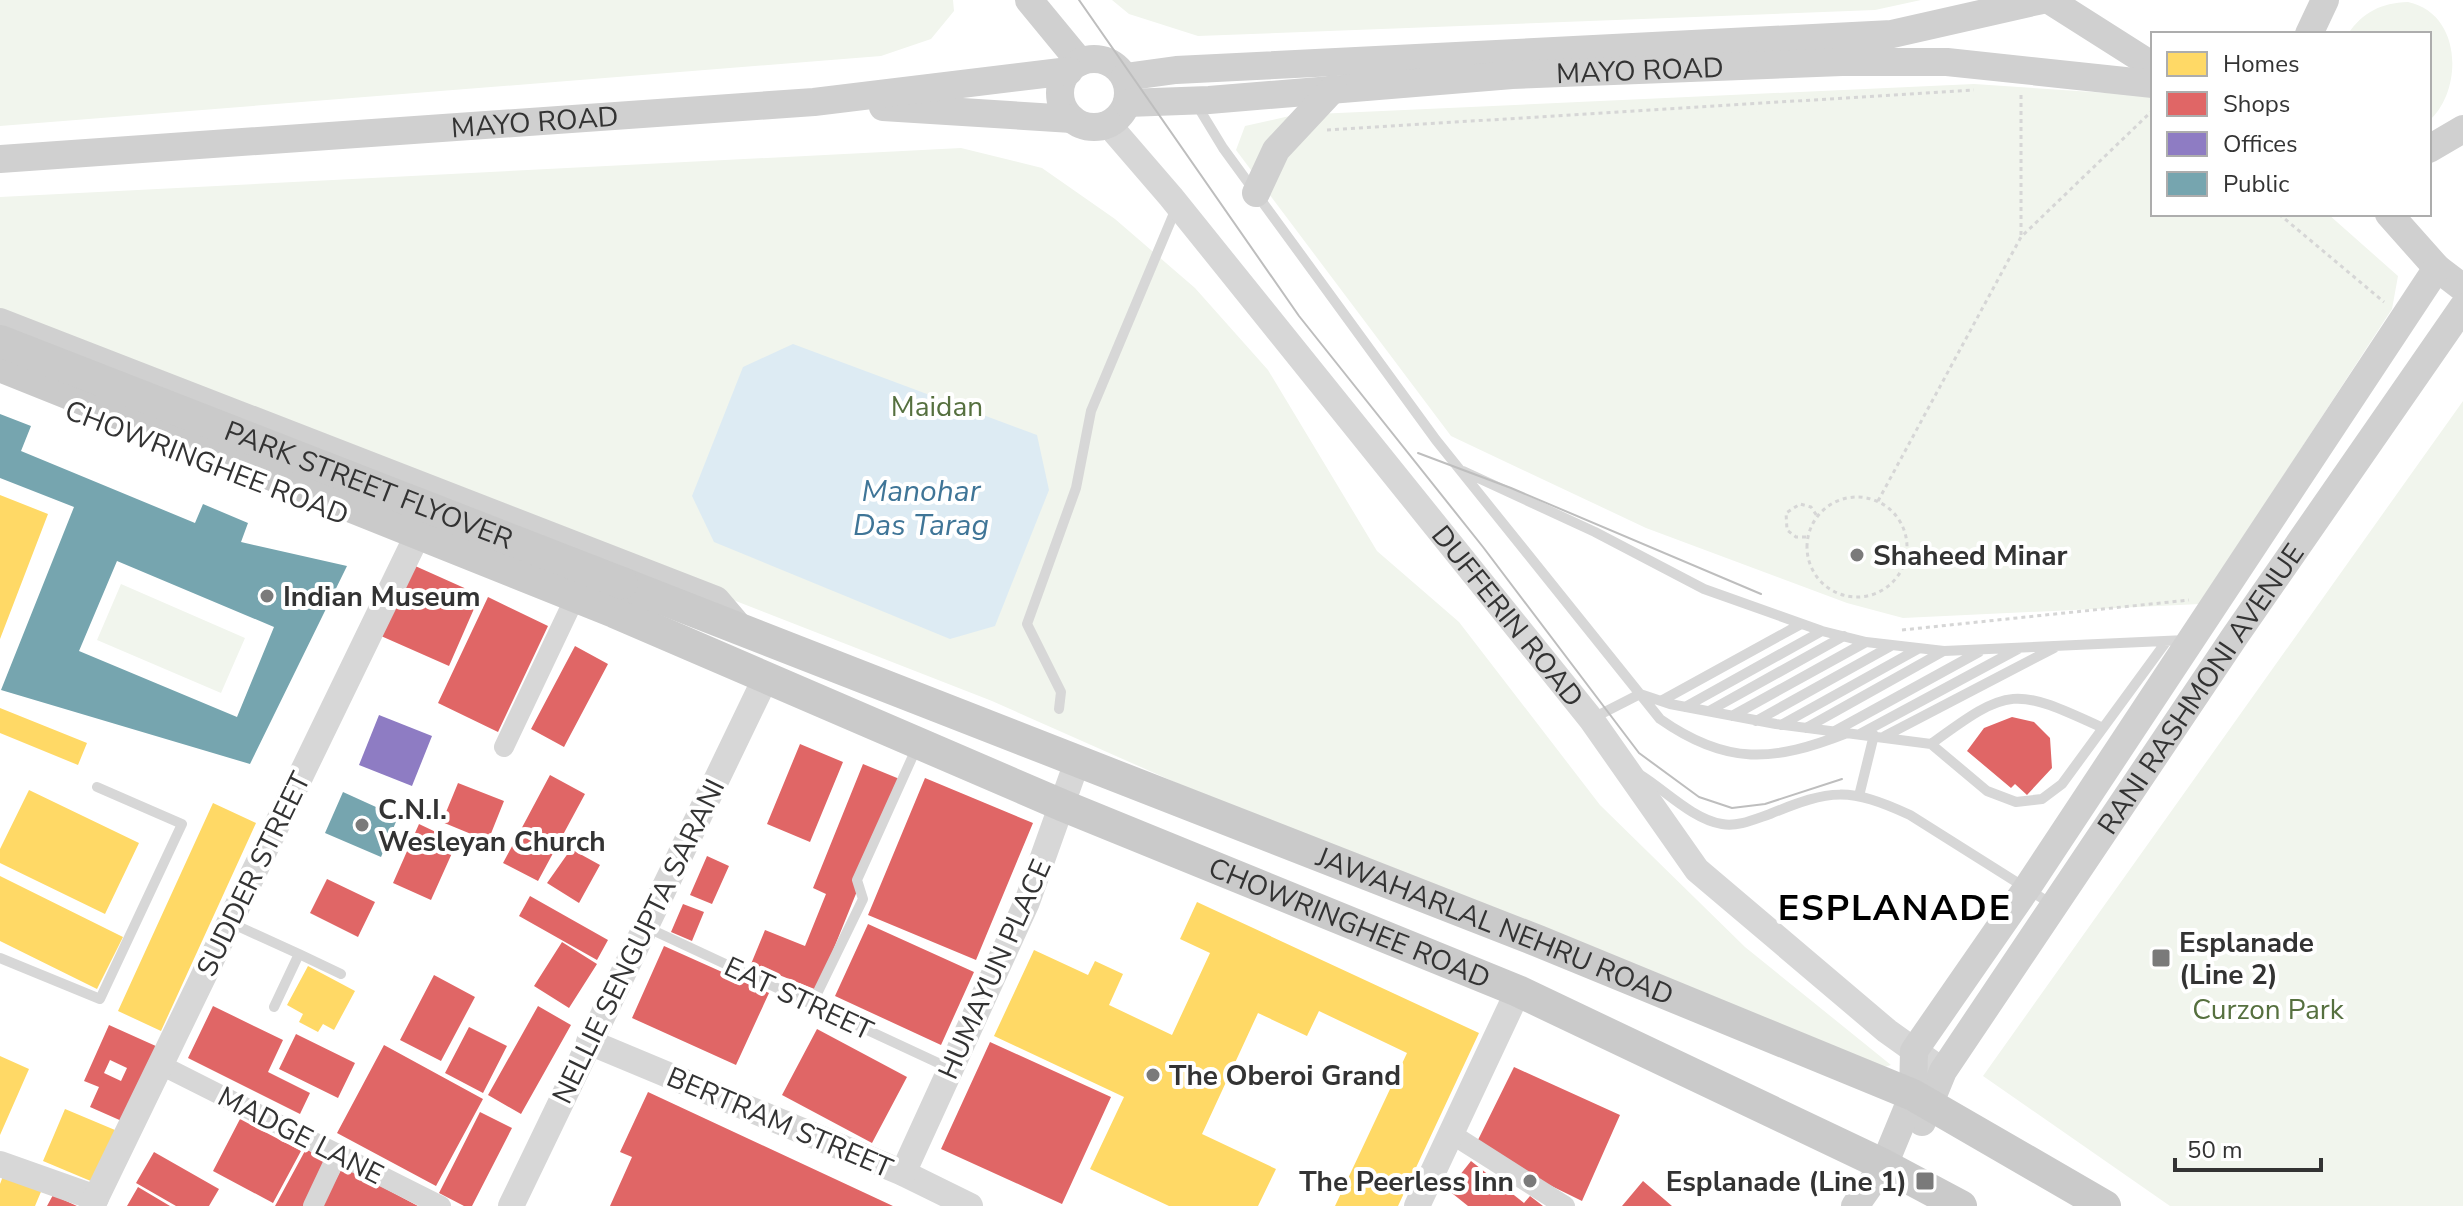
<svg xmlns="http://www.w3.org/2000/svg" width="2463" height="1206" font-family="'Nunito Sans',sans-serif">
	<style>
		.green { fill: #f1f5ed }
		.water { fill: #ddebf3 }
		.homes { fill: #ffd966 }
		.shops { fill: #e06666; fill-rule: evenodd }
		.offices { fill: #8e7cc3 }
		.public { fill: #76a5af; fill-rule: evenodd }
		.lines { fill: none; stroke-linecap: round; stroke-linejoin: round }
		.path { stroke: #d6d6d6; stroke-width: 3; stroke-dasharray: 4 4; stroke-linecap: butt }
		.service { stroke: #d7d7d7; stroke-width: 10 }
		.minor { stroke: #d7d7d7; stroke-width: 20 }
		.tertiary { stroke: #d7d7d7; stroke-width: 26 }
		.secondary { stroke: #d0d0d0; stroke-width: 28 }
		.primary { stroke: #cacaca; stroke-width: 32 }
		.tram { stroke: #bebebe; stroke-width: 2 }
		.primary-bridge { stroke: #cacaca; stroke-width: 32 }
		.poi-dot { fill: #7a7a7a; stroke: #fff; stroke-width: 3 }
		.labels { text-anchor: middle; stroke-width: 8; stroke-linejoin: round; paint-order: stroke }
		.street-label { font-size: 28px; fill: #333; stroke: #fff }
		.park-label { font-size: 28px; fill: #56703f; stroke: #fff }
		.poi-label { font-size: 28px; font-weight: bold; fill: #333; stroke: #fff; text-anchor: start }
		.water-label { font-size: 30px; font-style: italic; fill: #3f7597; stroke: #fff }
		.district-label { font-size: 36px; font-weight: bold; letter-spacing: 2px; fill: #000; stroke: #fff }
	</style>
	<rect width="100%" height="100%" fill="#fff"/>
	<path class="green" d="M0,0H953L954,11L931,39L881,56L0,126Z
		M1112,0H1921L1875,10L1198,36L1129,14Z
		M2408,2C2463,14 2463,91 2429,121V34H2348C2363,12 2381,3 2408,2Z
		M1974,84L2153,96V214H2328L2398,276L2392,309L2200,604L1903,618L1847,603L1646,528L1451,436L1236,150L1245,126L1294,115Z
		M961,148L1042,168L1115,219L1195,288L1268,370L1377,551L1459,622L1600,805L1745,947L1891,1065L1844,1079L992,701L0,314V197Z
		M2463,401V1206H2170L1983,1076Z
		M121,584L245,638L221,693L97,640Z"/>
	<path class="water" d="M793,344L1037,435L1049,490L995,626L950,639L714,542L692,496L743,367Z"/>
	<path class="homes" d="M0,495L48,514L0,639Z
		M0,708L87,743L78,765L0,733Z
		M29,790L139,843L105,914L0,863V849Z
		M213,803L256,823L161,1031L118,1011Z
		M0,876L123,937L97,989L0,941Z
		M1197,902L1479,1033L1398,1206H1335L1407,1053L1319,1011L1307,1036L1258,1013L1202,1134L1276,1169L1258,1206H1169L1090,1169L1124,1097L994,1036L1034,950L1088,975L1095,961L1123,974L1109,1005L1172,1035L1210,953L1180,939Z
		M308,966L355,991L334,1030L323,1024L318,1032L299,1022L303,1014L287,1005Z
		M0,1056L29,1069L0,1135Z
		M65,1109L115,1130L93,1182L43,1161Z
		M5,1171L43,1187L35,1206H0V1184Z"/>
	<path class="shops" d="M413,565L480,595L449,666L381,636Z
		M488,597L548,626L498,732L438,703Z
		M575,646L608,664L564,747L531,729Z
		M2012,717L2034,722L2050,738L2052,768L2027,795L2015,784L2011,788L1967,751L1984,728Z
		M800,744L843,762L810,842L767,824Z
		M863,764L902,780L817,990L751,964L765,930L805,946L826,894L813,888Z
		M550,775L585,794L538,881L503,863Z
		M925,778L1033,823L976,960L868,915Z
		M458,783L504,801L488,841L442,822Z
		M419,824L457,842L431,900L393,883Z
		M571,849L600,865L579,903L547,883Z
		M707,856L729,866L712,904L690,895Z
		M327,879L375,902L358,937L310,913Z
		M530,896L608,940L597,960L519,916Z
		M683,904L704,912L692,941L671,932Z
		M868,924L974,972L941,1045L835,996Z
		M562,942L597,964L569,1008L534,986Z
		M664,946L769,993L736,1065L632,1018Z
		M434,975L475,997L441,1061L400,1040Z
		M213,1006L283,1040L268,1072L310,1093L300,1114L188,1058Z
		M538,1006L571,1025L521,1114L488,1095Z
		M109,1025L158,1047L124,1122L90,1107L99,1087L84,1081ZM110,1060L127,1068L121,1081L104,1073Z
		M469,1027L507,1046L483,1093L445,1073Z
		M817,1029L907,1077L872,1143L782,1095Z
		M296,1034L355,1063L338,1098L279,1069Z
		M990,1042L1111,1097L1062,1204L941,1149Z
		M384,1045L483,1099L436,1186L337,1133Z
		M1514,1067L1620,1115L1582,1201L1474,1148Z
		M648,1092L893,1206H610L632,1157L620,1152Z
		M480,1112L512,1128L472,1206H464L439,1193Z
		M240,1119L301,1151L273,1203L213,1171Z
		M306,1149L331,1163L308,1206H275Z
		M154,1152L219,1189L209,1206H176L136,1183Z
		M1471,1161L1524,1203L1530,1196L1543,1206H1468L1448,1190Z
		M343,1166L418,1206H322Z
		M1643,1181L1672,1206H1622Z
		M138,1187L170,1206H127Z
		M53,1195L77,1206H47Z"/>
	<path class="offices" d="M379,715L432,736L412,786L359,765Z"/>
	<path class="public" d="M0,414L31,426L21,451L195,523L203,504L248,523L241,542L347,566L250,764L1,690L74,507L0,478ZM117,561L274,627L237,717L79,651Z
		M343,792L398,817L381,857L325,833Z"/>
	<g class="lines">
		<path class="path" d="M1327,130L1974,90
			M2279,214L2384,302
			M2021,235V95
			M1807 547a50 50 0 1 1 100 0a50 50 0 1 1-100 0Z
			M1878,501L2021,237L2153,110
			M1806,537H1796L1787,530L1786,513L1800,504L1811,507L1817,516
			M1902,630L2189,600"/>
		<path class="service" d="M1195,102L1223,148L1436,440L1660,719C1727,766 1773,762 1847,733
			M1463,471L1595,532L1704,589L1822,631L1866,642L1944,651L2186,640
			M1661,701L1801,624
			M1685,707L1822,631
			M1059,709L1061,692L1027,624L1076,488L1091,411L1177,206
			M1709,711L1844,636
			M1732,716L1866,642
			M1593,718L1640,694L1670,704L1776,724L1931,744L1987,791L2016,802L2042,799L2062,784L2166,642
			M1756,721L1891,646
			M1781,725L1918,649
			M1806,728L1942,652
			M1835,731L1979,652
			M1860,734L2018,649
			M1885,736L2054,648
			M1931,744C2010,686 2014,687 2103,728
			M1639,774C1664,789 1692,819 1722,824C1738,827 1755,819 1770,814C1831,789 1849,787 1910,815L2053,905
			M1859,796L1874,735
			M231,923L299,954L274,1007
			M648,928L949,1068
			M299,954L341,974
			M0,958L100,999L182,824L97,787
			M812,1004L863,899L857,880L916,749"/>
		<path class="minor" d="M504,747L570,608
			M161,1065L441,1206
			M1450,1133L1565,1206
			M313,1206L338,1153"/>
		<g class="tertiary">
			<path id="s1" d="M1108,124L1171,197L1591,719L1697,870L1887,1031L1943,1071"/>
			<path d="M589,1042L903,1173L970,1206"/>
			<path d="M0,1164L96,1198"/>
			<path d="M903,1173L1027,902L1077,762"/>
			<path d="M92,1206L414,542"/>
			<path d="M511,1206L766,677"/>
			<path d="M1417,1206L1518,991"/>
		</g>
		<g class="secondary">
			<path d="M1029,0L1080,62"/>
			<path d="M2049,0L2153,66"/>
			<path d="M2309,34L2325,0"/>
			<circle cx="1094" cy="93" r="34"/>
			<path d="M1125,77L1176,70L1892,34L2042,0"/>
			<path id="s2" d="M1127,103L1209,100L1512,75L1842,62H1947L2153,84"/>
			<path d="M883,107L1072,119"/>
			<path d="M2429,149L2463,129"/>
			<path id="s3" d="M0,159L814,102L1069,71"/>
			<path d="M1256,193L1276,150L1333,89"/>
			<path d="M2389,214L2437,268L2463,288"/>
			<path d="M0,322L716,600L739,627"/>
			<path id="s4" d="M1922,1122L1943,1071L2235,636L2463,307"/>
			<path d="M1855,1206L1884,1165L1913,1095L1914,1051L2027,888L2437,268"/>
		</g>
		<g class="primary">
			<path id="s5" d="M0,366L614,612L1064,806L1518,991L1884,1165L1961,1206"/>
			<path id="s6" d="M622,583L1538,941L1913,1095L2105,1206"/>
		</g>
		<path class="tram" d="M1079,0L1299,316L1483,547L1639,753L1699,797L1732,808L1765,804L1842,779
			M1418,453L1511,488L1761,594"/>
		<path class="primary-bridge" id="s7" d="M0,341L622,583"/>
	</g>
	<g class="poi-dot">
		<circle cx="1857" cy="555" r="8"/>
		<circle cx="267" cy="596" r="8"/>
		<circle cx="362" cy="825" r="8"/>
		<rect x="2151" y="948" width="20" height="20" rx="4"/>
		<circle cx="1153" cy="1075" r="8"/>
		<circle cx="1530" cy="1181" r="8"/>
		<rect x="1915" y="1171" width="20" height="20" rx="4"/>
	</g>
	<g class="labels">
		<g class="street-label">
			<text dy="10" stroke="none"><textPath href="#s2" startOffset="514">MAYO ROAD</textPath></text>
			<text dy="10" stroke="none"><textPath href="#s3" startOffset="536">MAYO ROAD</textPath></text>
			<text transform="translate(207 462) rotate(21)" y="10">CHOWRINGHEE ROAD</text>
			<text dy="10" stroke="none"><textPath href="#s7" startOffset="396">PARK STREET FLYOVER</textPath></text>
			<text dy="10" stroke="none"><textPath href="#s1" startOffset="634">DUFFERIN ROAD</textPath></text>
			<text dy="10" stroke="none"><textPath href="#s4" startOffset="516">RANI RASHMONI AVENUE</textPath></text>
			<text transform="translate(253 874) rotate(-64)" y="10">SUDDER STREET</text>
			<text dy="10" stroke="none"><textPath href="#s5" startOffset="1460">CHOWRINGHEE ROAD</textPath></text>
			<text dy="10" stroke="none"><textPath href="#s6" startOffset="938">JAWAHARLAL NEHRU ROAD</textPath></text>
			<text transform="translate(638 941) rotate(-64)" y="10">NELLIE SENGUPTA SARANI</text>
			<text transform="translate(994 969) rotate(-66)" y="10">HUMAYUN PLACE</text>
			<text transform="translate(799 998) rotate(25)" y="10">EAT STREET</text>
			<text transform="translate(780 1122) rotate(23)" y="10">BERTRAM STREET</text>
			<text transform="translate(301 1135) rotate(27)" y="10">MADGE LANE</text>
		</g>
		<g class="park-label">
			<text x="937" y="416">Maidan</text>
			<text x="2268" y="1019">Curzon Park</text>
		</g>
		<g class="poi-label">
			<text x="1873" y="565">Shaheed Minar</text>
			<text x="283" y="606">Indian Museum</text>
			<text x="378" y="819">C.N.I.<tspan x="378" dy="32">Wesleyan Church</tspan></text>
			<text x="2179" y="952">Esplanade<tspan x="2179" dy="32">(Line 2)</tspan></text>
			<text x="1169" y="1085">The Oberoi Grand</text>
			<text x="1514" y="1191" text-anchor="end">The Peerless Inn</text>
			<text x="1907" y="1191" text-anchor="end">Esplanade (Line 1)</text>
		</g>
		<g class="water-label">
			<text x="921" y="501">Manohar<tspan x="921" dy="34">Das Tarag</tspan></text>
		</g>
		<g class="district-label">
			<text x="1895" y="920">ESPLANADE</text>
		</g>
	</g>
	<rect x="2151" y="32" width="280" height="184" fill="#ffffff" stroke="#adadad" stroke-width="2"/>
	<rect x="2167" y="52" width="40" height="24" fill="#ffd966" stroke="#adadad" stroke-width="2"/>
	<text x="2223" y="72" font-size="24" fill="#333333">Homes</text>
	<rect x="2167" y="92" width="40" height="24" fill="#e06666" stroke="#adadad" stroke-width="2"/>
	<text x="2223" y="112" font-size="24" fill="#333333">Shops</text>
	<rect x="2167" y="132" width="40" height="24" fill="#8e7cc3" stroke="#adadad" stroke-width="2"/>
	<text x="2223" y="152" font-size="24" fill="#333333">Offices</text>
	<rect x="2167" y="172" width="40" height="24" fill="#76a5af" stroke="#adadad" stroke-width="2"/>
	<text x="2223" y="192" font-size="24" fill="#333333">Public</text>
	<path d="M2175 1158v12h146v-12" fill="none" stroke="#333333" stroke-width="4"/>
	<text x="2187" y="1158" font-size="24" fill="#333333" stroke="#ffffff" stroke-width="6" paint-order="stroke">50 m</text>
</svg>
